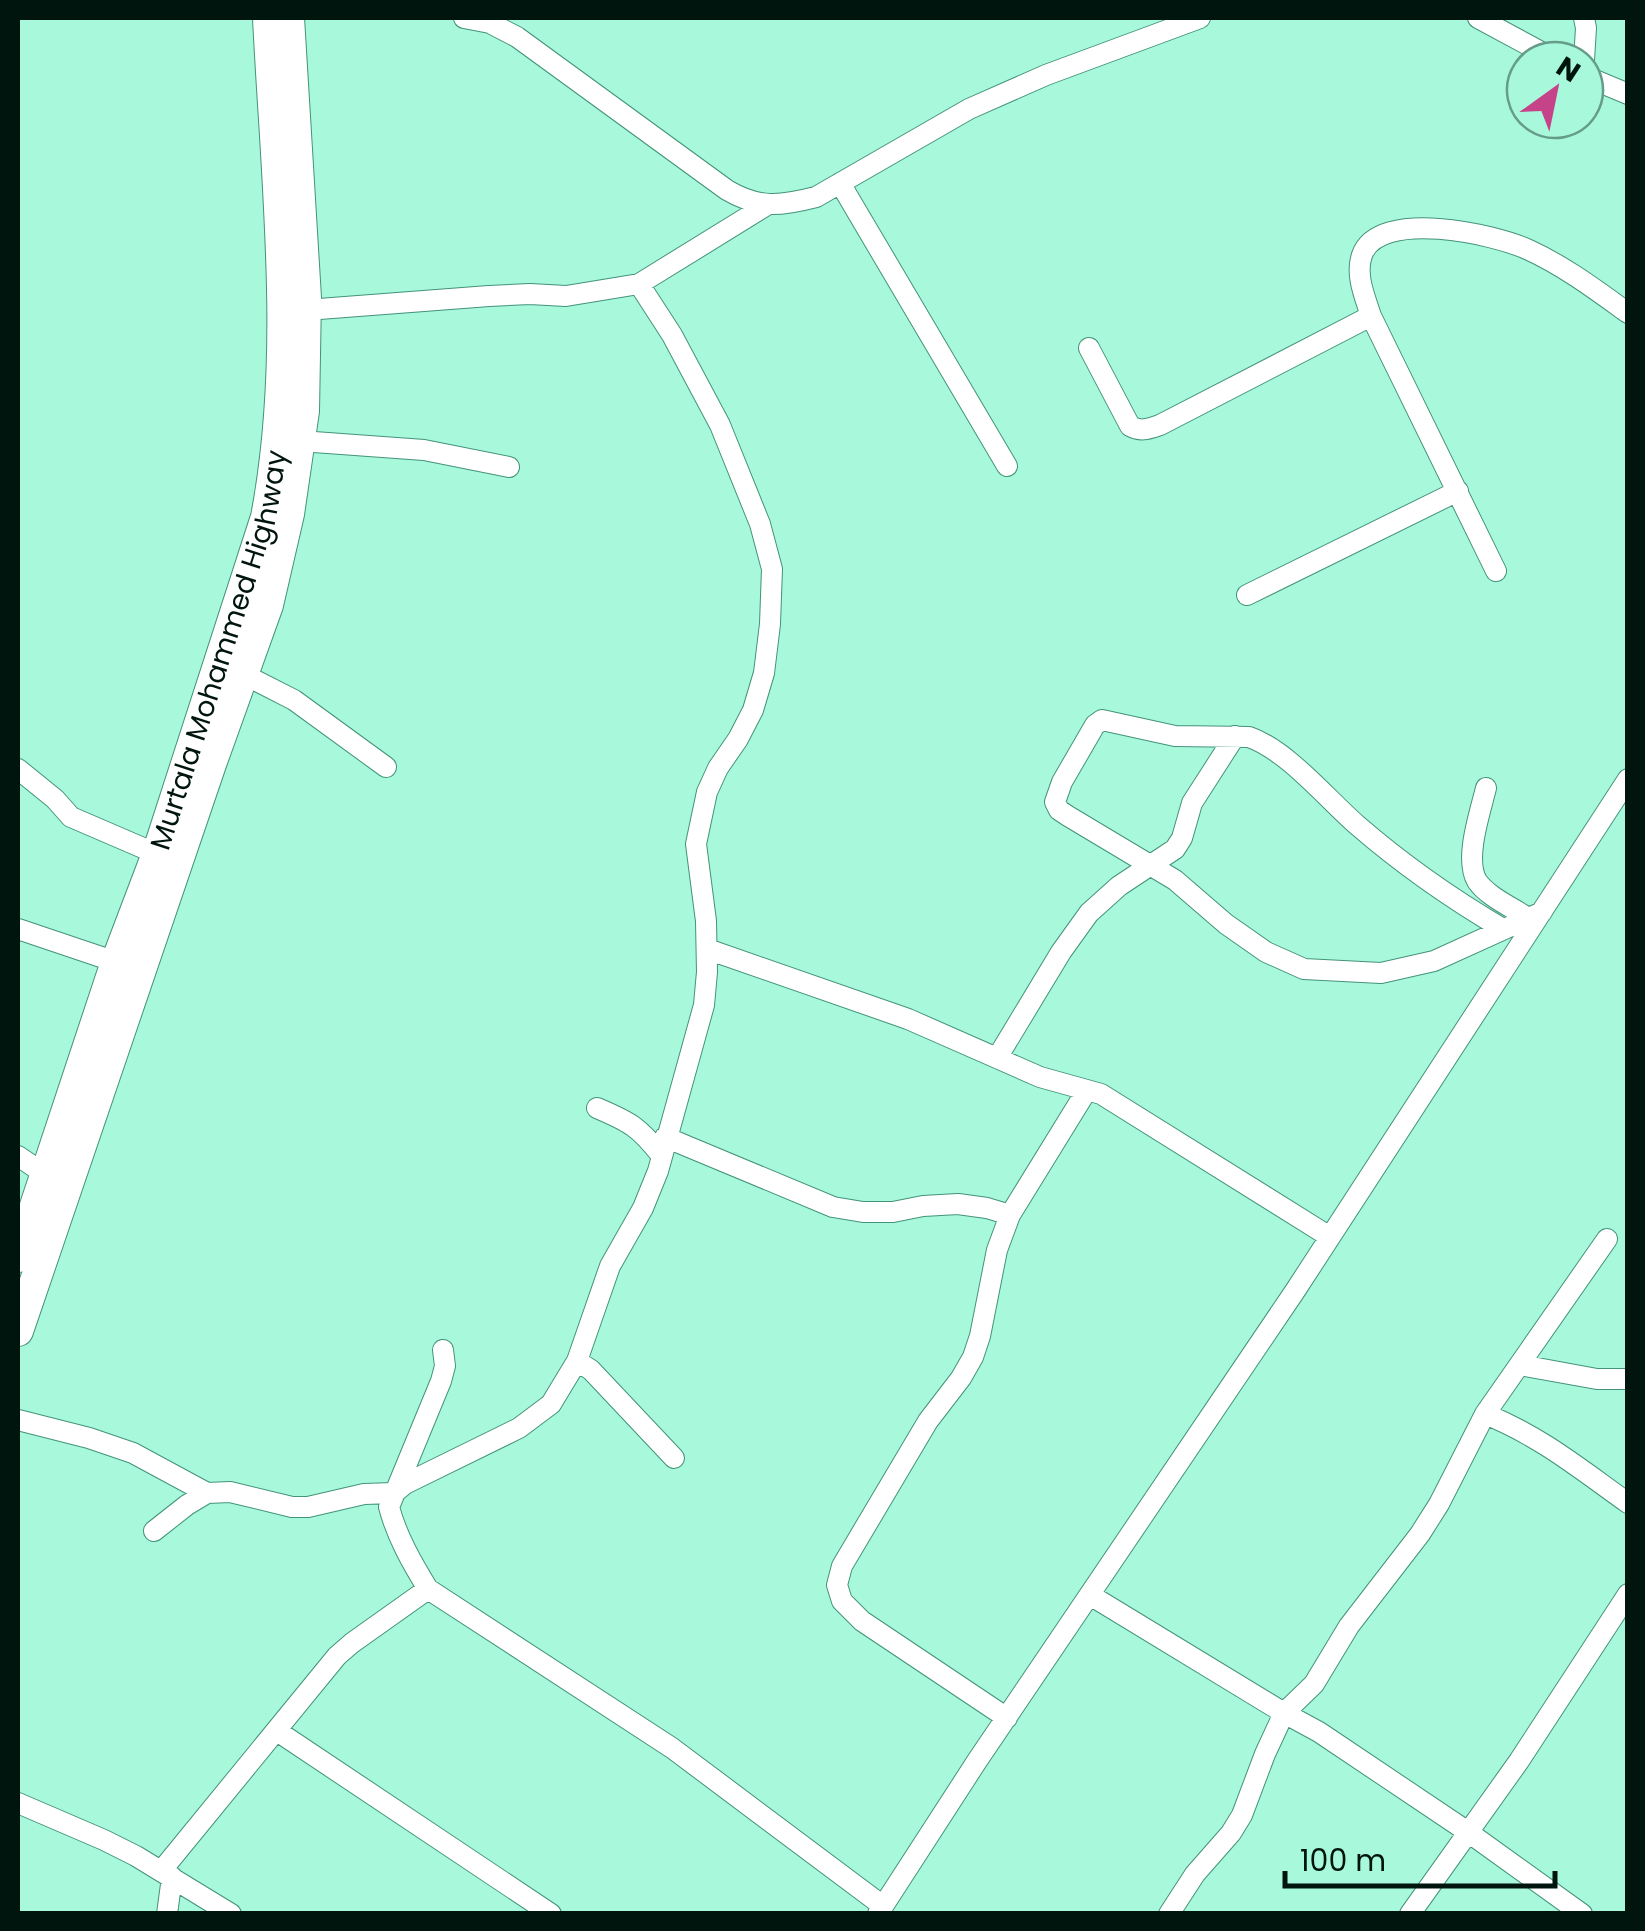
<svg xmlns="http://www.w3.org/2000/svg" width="1645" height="1931" font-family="Poppins,sans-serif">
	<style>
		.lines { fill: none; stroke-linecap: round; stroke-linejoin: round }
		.minor-casing { stroke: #43937b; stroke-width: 22 }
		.highway-casing { stroke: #43937b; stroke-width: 32 }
		.minor { stroke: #fff; stroke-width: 20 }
		.highway { stroke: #fff; stroke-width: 30 }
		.labels { text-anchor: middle; stroke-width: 8; stroke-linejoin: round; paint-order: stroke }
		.street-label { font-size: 28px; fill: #00150e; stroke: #a8f8dc }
	</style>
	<rect width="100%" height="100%" fill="#a8f8dc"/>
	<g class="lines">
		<g class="minor-casing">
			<path id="minor" d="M464,18L490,23L517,37L727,190C759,209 781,206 816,197L969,109L1046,75L1200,18
				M1478,18L1556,60
				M1584,18L1586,28L1584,60
				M1585,76L1628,94
				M840,183L1007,466
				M306,310L489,296L530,294L566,296L639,284L767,205
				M1089,348L1130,426C1141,432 1148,429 1160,425L1371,316
				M300,441L424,450L509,467
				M1496,571L1371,316C1365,297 1355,275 1362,255C1379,208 1495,234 1529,250C1564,266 1596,290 1628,313
				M1247,595L1458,491
				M243,674L294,700L386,767
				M18,769L55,799L71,817L157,854
				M1486,788C1480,813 1464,859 1477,881C1488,897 1512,907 1528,918
				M18,929L116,962
				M1503,929C1452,899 1402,864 1357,825C1327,799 1287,750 1249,737L1175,736L1102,720L1095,725L1062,782L1055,802L1059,810L1068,816L1175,880L1226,924L1266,952L1304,969L1381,973L1434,961L1542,912
				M707,949L908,1019L1040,1077L1101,1094L1330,1237
				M997,1058L1061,952L1089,913L1119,886L1175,849L1182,838L1192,803L1235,736
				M597,1108C630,1122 639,1127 661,1155
				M665,1137L833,1207L863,1212H893L923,1206L958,1204L987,1208L1010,1215
				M18,1156L46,1175
				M443,1350L445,1366L441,1381L389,1507C397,1537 412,1563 428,1589L672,1748L883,1906
				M577,1361L610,1266L643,1208L658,1171L704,1005L707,972L706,921L696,844L707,792L718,768L738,739L753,710L764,673L770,624L772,569L760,524L720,425L672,335L639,284
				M1520,1365L1597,1379H1628
				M1485,1414C1540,1436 1580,1469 1628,1503
				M18,1420L89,1438L133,1453L207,1493
				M154,1531L187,1505L207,1493L230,1492L292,1507H308L364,1494L394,1493L405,1484L519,1428L551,1404L577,1361L591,1370L674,1458
				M1090,1595L1284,1713L1319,1732L1468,1832L1582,1914
				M1007,1718L862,1621L842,1601L837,1585L842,1566L928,1421L961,1378L973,1357L980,1336L997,1250L1010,1215L1087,1090
				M277,1731L551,1914
				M18,1803L104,1840L136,1856L231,1914
				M162,1870L337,1656L352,1643L428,1589
				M167,1914L172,1877
				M878,1914L977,1761L1295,1291L1628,779
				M1169,1914L1195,1874L1231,1833L1242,1815L1265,1754L1284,1713L1314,1684L1349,1626L1420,1534L1439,1504L1485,1414L1607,1239
				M1410,1914L1519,1761L1628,1594"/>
		</g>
		<g class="highway-casing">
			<g id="highway">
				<path id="s1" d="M18,1257L116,962L157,854L266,517C297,355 276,182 268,18"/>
				<path d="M18,1331L211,764L268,605L289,514L304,411L306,298L289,18"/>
			</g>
		</g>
		<use href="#minor" class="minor"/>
		<use href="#highway" class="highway"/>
	</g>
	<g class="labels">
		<g class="street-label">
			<text dy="10" stroke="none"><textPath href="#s1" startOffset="640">Murtala Mohammed Highway</textPath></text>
		</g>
	</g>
	<rect width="1645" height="1931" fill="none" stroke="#00150e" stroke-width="40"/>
	<g transform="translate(1555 90) rotate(33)"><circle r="48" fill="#a8f8dc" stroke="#659d8a" stroke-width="2.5"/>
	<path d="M0-8L18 38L0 25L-18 38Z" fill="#c6438a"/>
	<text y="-15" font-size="28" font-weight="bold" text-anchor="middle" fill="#00150e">N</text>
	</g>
	<path d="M1285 1871v15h270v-15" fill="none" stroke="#00150e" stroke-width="5"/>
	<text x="1300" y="1871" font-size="30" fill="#00150e" stroke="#a8f8dc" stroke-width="8" paint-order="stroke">100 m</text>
</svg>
